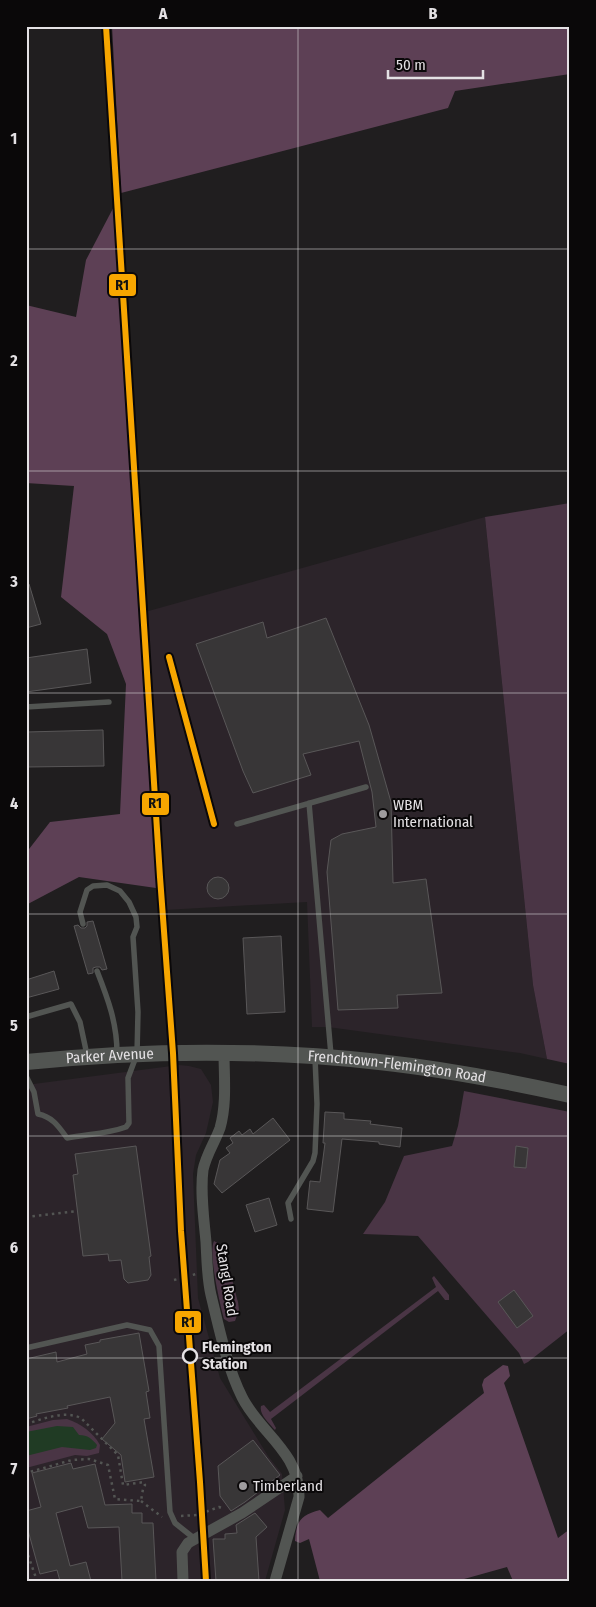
<svg xmlns="http://www.w3.org/2000/svg" width="596" height="1607" font-family="'Fira Sans Condensed',sans-serif">
	<style>
		.built { fill: #2c242a }
		.green { fill: #4a3545 }
		.forest { fill: #5d4055 }
		.water { fill: #203b24 }
		.building { fill: #383637; stroke: #595758 }
		.lines { fill: none; stroke-linecap: round; stroke-linejoin: round }
		.path { stroke: #535553; stroke-width: 2.5; stroke-dasharray: 2.5 4; stroke-linecap: butt }
		.lane { stroke: #525552; stroke-width: 5.5 }
		.street { stroke: #525552; stroke-width: 11 }
		.secondary { stroke: #525552; stroke-width: 16 }
		.rail-1-casing { stroke: #0a0809; stroke-width: 10 }
		.rail-1 { stroke: #f7a600; stroke-width: 6 }
		.grid { fill: none; stroke: #e4e1e4; stroke-width: 1; stroke-opacity: 0.55 }
		.poi-dot { fill: #9f9d9f; stroke: #0a0809; stroke-width: 2 }
		.stop-dot { fill: #0a0809; stroke: #e4e1e4; stroke-width: 2.5 }
		.labels { text-anchor: middle; stroke-width: 4; stroke-linejoin: round; paint-order: stroke }
		.poi-label { font-size: 15px; fill: #e4e1e4; stroke: #0a0809; text-anchor: start }
		.street-label { font-size: 15px; fill: #e4e1e4; stroke: #0a0809 }
		.stop-label { font-size: 15px; font-weight: bold; fill: #e4e1e4; stroke: #0a0809; text-anchor: start }
		.line-badge { stroke: #0a0809; stroke-width: 2 }
		.pale-badge-label { font-size: 14px; text-anchor: middle; font-weight: bold; fill: #111 }
		.neatline { fill: none; stroke: #e4e1e4; stroke-width: 2 }
		.grid-label { font-size: 16px; text-anchor: middle; font-weight: bold; fill: #e4e1e4 }
	</style>
	<rect width="100%" height="100%" fill="#201e1f"/>
	<path class="built" d="M485,517L533,985L547,1059L520,1053L328,1027H312L307,902L165,910L145,612Z
		M179,1065L189,1066L201,1069L211,1085L213,1102L206,1133L196,1155L193,1174L198,1298L220,1378L268,1456L282,1474L285,1510L265,1581H26V1085Z"/>
	<path class="green" d="M570,503V1064L547,1059L533,985L485,517Z
		M464,1091L570,1112V1329L528,1362L524,1364L519,1353L418,1236L363,1234L385,1202L404,1156L452,1146L458,1126Z
		M214,1241C226,1245 234,1289 238,1302L239,1310L235,1321L229,1322L224,1319C220,1304 208,1253 214,1241Z
		M434,1276L449,1295V1300H445L438,1291L271,1419L276,1428L275,1430L273,1428C268,1422 259,1414 261,1406L264,1405L270,1412L436,1287L432,1278Z
		M67,1419C81,1424 93,1432 100,1445L99,1453L87,1456L75,1455L26,1468V1427L53,1420Z"/>
	<path class="forest" d="M112,26H570V74L455,91L448,108L121,193L145,612L163,889L79,877L26,905V853L50,822L120,814L126,684L107,634L61,597L74,486L26,483V305L76,317L86,260L121,193Z
		M503,1365L508,1366L510,1376L504,1383L558,1538L570,1529V1581H513L507,1567L457,1581H320L309,1539L300,1543L295,1541C296,1521 301,1515 320,1510L328,1518L484,1393L482,1385L484,1379Z"/>
	<path class="water" d="M57,1426L73,1427L79,1435C88,1435 92,1439 97,1445L96,1448L90,1450L62,1447L26,1456V1432Z"/>
	<path class="building" d="M26,584H29L41,624L26,628Z
		M326,618L369,725L391,802L393,883L426,879L442,993L397,995L398,1008L338,1010L327,872L331,840L342,834L376,827L372,792L359,741L303,754L311,775L253,793L243,771L196,644L263,622L267,638Z
		M87,649L91,683L26,692V658Z
		M103,730L104,766L26,767V732Z
		M207 888a11 11 0 1 1 22 0a11 11 0 1 1-22 0Z
		M93,921L107,969L102,970L100,967H96L93,968V973L88,974L74,926L78,925L81,928H85L87,926V922Z
		M281,936L285,1012L247,1014L243,938Z
		M54,971L59,989L26,998V980Z
		M325,1112L344,1113V1119L371,1121L370,1124L402,1128L400,1147L379,1144V1142L342,1139L333,1212L307,1209L310,1181L320,1182L325,1143H323Z
		M273,1118L290,1140L222,1193L214,1184L220,1160L230,1153L226,1148L233,1143L230,1138L239,1131L242,1135L250,1129L253,1134Z
		M136,1146L151,1256L149,1257L151,1275L148,1280L128,1283L124,1279L121,1260L109,1261L108,1254L83,1256L73,1175L78,1174L75,1154Z
		M516,1146L528,1148L526,1168L514,1167Z
		M269,1198L277,1225L255,1232L246,1205Z
		M514,1290L533,1316L517,1328L498,1302Z
		M139,1333L149,1391L146,1392L150,1418L144,1419L154,1477L125,1482L121,1455L102,1439L115,1423L110,1397L67,1406L68,1408L36,1414L37,1416L26,1419V1359L56,1352L57,1362L87,1354L85,1345L100,1342V1340Z
		M253,1440L280,1475L245,1502L231,1511L220,1496L218,1466Z
		M71,1463L73,1469L95,1464L105,1505L132,1504V1513H142V1523H153L156,1581H122L119,1527L88,1528L82,1506L56,1513L70,1566L86,1562L91,1581H60L57,1570L40,1574L26,1523V1511L41,1507L32,1473Z
		M255,1513L267,1527L256,1537L259,1581H216L213,1539H225V1534L237,1533L236,1525Z"/>
	<g class="lines">
		<path class="path" d="M26,1217L77,1211
			M174,1280L196,1274
			M26,1424C43,1419 64,1410 81,1418L118,1455L123,1485L144,1482L145,1485L143,1489L141,1501L115,1499L108,1465L89,1459L72,1460L26,1473
			M141,1501L162,1517
			M181,1516L197,1515L219,1507L224,1509
			M26,1549L37,1581"/>
		<path class="lane" d="M26,707L109,702
			M309,803L331,1055
			M237,824L366,787
			M97,971C108,999 117,1023 117,1053
			M26,1017L71,1004L80,1022L87,1055
			M26,1076L34,1092L38,1114C53,1117 59,1127 67,1138C87,1134 107,1134 126,1127L129,1123L128,1078L137,1054L138,1012L133,937L137,927L136,917L129,902L120,891L107,885L93,886L87,890L80,912L83,924
			M291,1219L288,1203L313,1161L315,1153L317,1104L315,1058
			M26,1348L127,1325L150,1330L159,1346L170,1512L175,1523L195,1539"/>
		<path class="street" d="M224,1052C224,1076 227,1104 220,1128C215,1142 206,1155 203,1170C200,1193 204,1219 206,1242C207,1260 207,1278 211,1295C219,1328 227,1367 242,1397C259,1432 300,1452 299,1497L275,1581
			M183,1581L182,1552L188,1543L242,1513L297,1476"/>
		<path class="secondary" id="s1" d="M26,1062C144,1050 262,1049 379,1062C443,1069 507,1081 570,1095"/>
		<g class="rail-1-casing">
			<path id="rail-1" d="M106,26L160,877L173,1053L181,1231L200,1482L206,1581
				M169,657L214,824"/>
		</g>
		<use href="#rail-1" class="rail-1"/>
	</g>
	<path class="grid" d="M298,26V1581M26,249H570M26,471H570M26,693H570M26,914H570M26,1136H570M26,1358H570"/>
	<g class="poi-dot">
		<circle cx="383" cy="814" r="5"/>
		<circle cx="243" cy="1486" r="5"/>
	</g>
	<circle class="stop-dot" cx="190" cy="1356" r="7"/>
	<g class="labels">
		<g class="poi-label">
			<text x="393" y="810">WBM<tspan x="393" dy="17">International</tspan></text>
			<text x="253" y="1491">Timberland</text>
		</g>
		<g class="street-label">
			<text dy="5" stroke="none"><textPath href="#s1" startOffset="84">Parker Avenue</textPath></text>
			<text dy="5" stroke="none"><textPath href="#s1" startOffset="372">Frenchtown-Flemington Road</textPath></text>
			<text transform="translate(227 1280) rotate(81)" y="5">Stangl Road</text>
		</g>
		<g class="stop-label">
			<text x="202" y="1352">Flemington<tspan x="202" dy="17">Station</tspan></text>
		</g>
	</g>
	<g class="line-badge">
		<rect x="108" y="273" width="29" height="24" rx="5" fill="#f7a600"/>
		<rect x="141" y="792" width="29" height="24" rx="5" fill="#f7a600"/>
		<rect x="174" y="1310" width="28" height="24" rx="5" fill="#f7a600"/>
	</g>
	<g class="pale-badge-label">
		<text x="122" y="290">R1</text>
		<text x="155" y="808">R1</text>
		<text x="188" y="1327">R1</text>
	</g>
	<rect width="596" height="1607" fill="none" stroke="#0a0809" stroke-width="55"/>
	<path d="M388 70v8h95v-8" fill="none" stroke="#e4e1e4" stroke-width="2.5"/>
	<text x="396" y="70" font-size="15" fill="#e4e1e4" stroke="#0a0809" stroke-width="4" paint-order="stroke">50 m</text>
	<rect x="28" y="28" width="540" height="1552" class="neatline"/>
	<g class="grid-label">
		<text x="163" y="19">A</text>
		<text x="433" y="19">B</text>
		<text x="14" y="144">1</text>
		<text x="14" y="366">2</text>
		<text x="14" y="587">3</text>
		<text x="14" y="809">4</text>
		<text x="14" y="1031">5</text>
		<text x="14" y="1253">6</text>
		<text x="14" y="1474">7</text>
	</g>
</svg>
